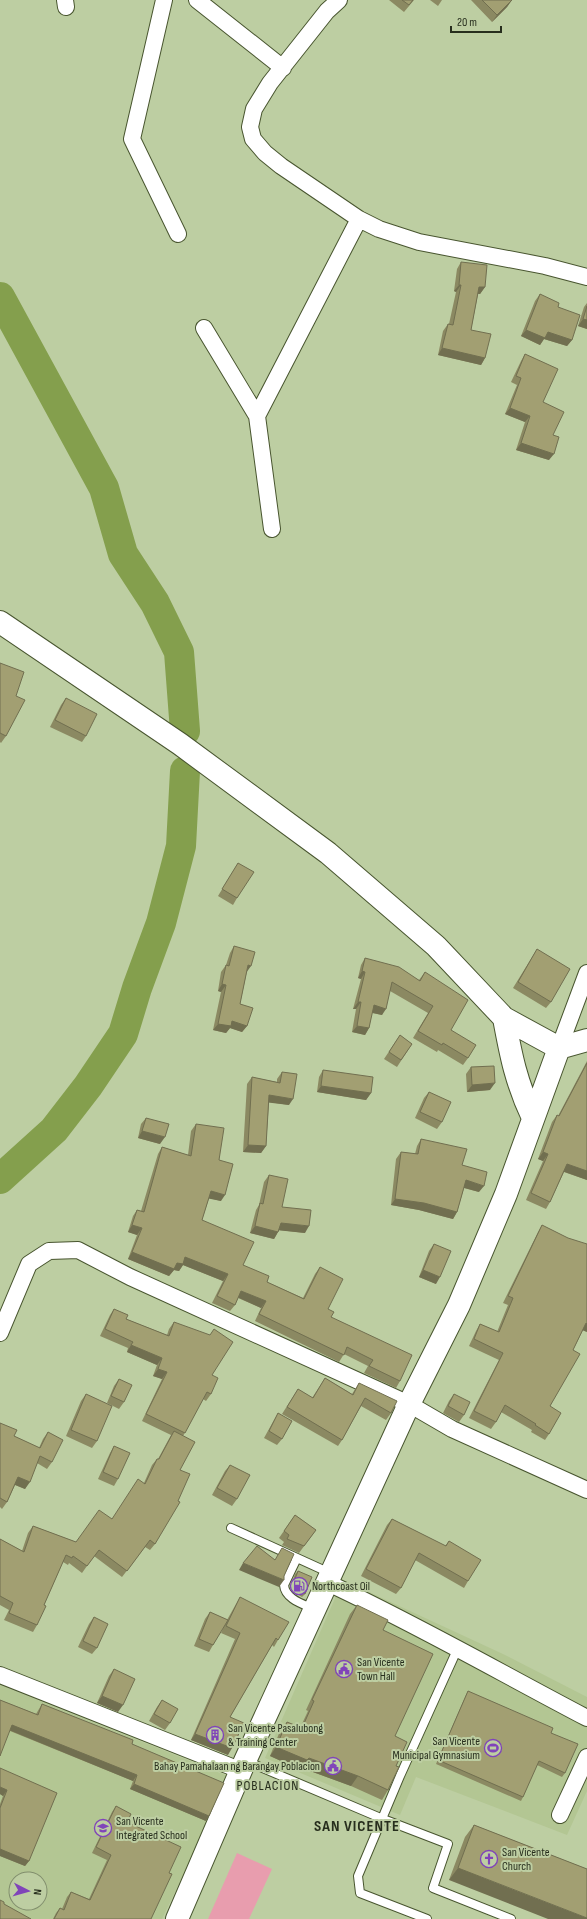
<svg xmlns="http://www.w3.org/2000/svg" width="587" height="1919" font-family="'Sofia Sans Condensed',sans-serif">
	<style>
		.built { fill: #b3c693; fill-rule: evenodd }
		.green { fill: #e89dae }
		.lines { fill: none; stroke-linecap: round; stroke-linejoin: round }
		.river { stroke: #849f4d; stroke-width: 30 }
		.service-casing { stroke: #48552f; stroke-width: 10 }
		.minor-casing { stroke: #48552f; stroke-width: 18 }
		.secondary-casing { stroke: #48552f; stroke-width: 24 }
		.service { stroke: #fff; stroke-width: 8 }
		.minor { stroke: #fff; stroke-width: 16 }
		.secondary { stroke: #fff; stroke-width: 22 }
		.wall { fill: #8b8962 }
		.shaded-wall { fill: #716f50 }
		.building { fill: #a29f72; stroke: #716f50 }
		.labels { text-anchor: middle; stroke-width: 4; stroke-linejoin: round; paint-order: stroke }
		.poi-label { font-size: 12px; fill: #272e1d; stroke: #bdcea2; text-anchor: start }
		.quarter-label { font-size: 14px; letter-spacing: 1px; fill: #272e1d; stroke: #bdcea2 }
		.district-label { font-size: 16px; font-weight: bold; letter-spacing: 1px; fill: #272e1d; stroke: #bdcea2 }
	</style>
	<rect width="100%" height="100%" fill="#bdcea2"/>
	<path class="built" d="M343,1580L503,1654L587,1697V1791L567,1835L416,1777L400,1815L265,1758Z
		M0,1685L230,1777L162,1919H0ZM16,1879H40V1903H16Z"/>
	<path class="green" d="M237,1853L272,1869L249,1919H208Z"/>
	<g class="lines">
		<path class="river" d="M0,297L104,488L123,554L155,603L179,652L185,731
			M0,1179L54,1130L88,1086L123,1034L137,988L161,923L181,846L185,771"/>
		<g class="service-casing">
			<path id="service" d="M231,1528L330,1573
				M297,1558L284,1585C285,1599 303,1604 314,1609
				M246,1761L383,1819L448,1844L433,1888L511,1919
				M427,1919L360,1893L358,1876L400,1776L457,1650"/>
		</g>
		<g class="minor-casing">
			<path id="minor" d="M65,0L66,7
				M164,0L132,139L178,234
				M197,0L283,68
				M339,0L327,11L270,83L254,109L250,127L253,139L265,153L281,166L359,219L379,229L419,242L545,266L587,277
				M204,328L257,416L272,529
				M257,416L359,219
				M559,1048L587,973
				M0,1333L29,1264L49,1251L78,1250L130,1277L409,1404L452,1429L587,1490
				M328,1583C416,1624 501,1673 587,1718
				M0,1675L242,1771
				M560,1815L587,1757"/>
		</g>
		<g class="secondary-casing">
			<path id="secondary" d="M0,622L180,744L328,853L436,946L504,1018L559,1048L587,1040
				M504,1018C511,1056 516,1082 533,1118
				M177,1919L245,1761L409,1404L459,1305L506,1194L559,1048"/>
		</g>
		<use href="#service" class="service"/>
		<use href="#minor" class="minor"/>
		<use href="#secondary" class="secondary"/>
	</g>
	<path class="wall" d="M389,0H414L404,12Z
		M430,0H442L438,6Z
		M471,0H512L507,7L492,22Z
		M461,262L485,287L480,294H478L471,330L485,358L481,365L438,355L443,331L448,324H449L456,292L454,291L457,269Z
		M540,294L558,307L572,340L567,346L544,339L540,345L521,336L535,301Z
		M587,303V329L578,326L584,307Z
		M525,354L543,402L553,435L549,460L516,450L525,422L505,414L517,385L511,382L521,361Z
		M0,663L16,696L6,736L1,743L0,742Z
		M66,698L86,736L82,742L50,727L61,705Z
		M238,863L237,898L233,905L218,896Z
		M234,946L247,971L240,1004L247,1026L242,1032L230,1028L226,1033L213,1030L221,992L218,991L221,972L226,965L230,953Z
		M537,949L551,1002L546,1008L513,988Z
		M365,958L419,980L425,972L451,1030L468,1058L463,1065L438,1050L437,1052L413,1038L428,1013L390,991L382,1015L372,1013L369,1028L365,1035L352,1032L356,1009H353L361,979L358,978L361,965Z
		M400,1035L412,1044L397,1067L384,1059Z
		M587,1061V1180L564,1172L550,1202L546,1209L526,1200L543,1161L538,1159L552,1122L557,1115L558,1116Z
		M471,1067L490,1090L467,1092L466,1074Z
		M323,1070L371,1093L366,1100L317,1092L319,1077Z
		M282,1072L289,1105L269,1102L266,1146L261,1153L243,1152L247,1084L252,1077L277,1082V1079Z
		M429,1092L442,1122L437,1129L415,1118L424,1098Z
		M146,1118L160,1144L138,1138L141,1124Z
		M196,1124L219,1160L221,1201L209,1198L202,1220L243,1265L267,1282L303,1298L315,1274L320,1267L328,1309L331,1317L400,1381L396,1388L364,1373L368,1366L344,1354L339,1362L255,1321L261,1308L238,1298L235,1305L230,1311L212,1303L223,1281L183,1265L179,1271L174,1270L169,1276L128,1259L137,1235L128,1232L133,1216L137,1210L141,1211L158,1154L162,1147L188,1155L191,1131Z
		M421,1139L462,1165L479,1192L464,1188L457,1212L453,1219L419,1210L391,1205L396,1159L401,1152L415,1154L417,1146Z
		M269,1175L282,1207L305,1233L279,1230L278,1232L274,1239L250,1233L256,1210L259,1205L264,1182Z
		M542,1225L587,1332L583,1330L573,1350L550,1406L549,1434L545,1440L531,1432L532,1430L501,1412L496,1422L491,1429L469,1418L499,1360L469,1346L476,1331L480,1324L497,1332L508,1305L503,1303L538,1232Z
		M434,1244L436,1284L419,1277L429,1251Z
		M114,1309L126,1319L167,1335L169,1329L174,1322L212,1375L211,1394L206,1401L203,1399L183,1436L180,1470L155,1544L150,1550L145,1547L122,1577L94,1556L82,1573L69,1563L68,1565L63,1562L44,1605L37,1625L33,1632L4,1620L9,1610L0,1605V1539L22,1551L28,1533L33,1526L76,1542L112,1519L144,1483L152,1465L157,1459H158L171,1435L142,1421L162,1379L153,1376L157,1365L127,1352L128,1348L100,1336L110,1315Z
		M325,1378L352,1394L359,1383L391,1413L386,1420L361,1406L342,1440L338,1446L282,1414L298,1389L312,1398Z
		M119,1379L124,1402L119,1409L107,1403L114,1386Z
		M86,1394L97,1441L92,1448L66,1436L81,1401Z
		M454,1394L464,1415L459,1422L443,1413L449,1401Z
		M278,1413L282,1439L277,1445L264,1438L274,1420Z
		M0,1423L14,1436L39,1448L43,1439L48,1432L52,1462L47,1469L37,1463L25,1489L15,1485L7,1502L2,1509L0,1507Z
		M114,1446L118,1479L114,1486L98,1479L110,1453Z
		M230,1465L237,1499L232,1506L212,1495L225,1471Z
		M295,1515L316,1530L299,1553L282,1545L284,1542L279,1538Z
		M392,1519L445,1546L449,1541L468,1581L464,1588L415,1560L401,1588L396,1594L361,1576L387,1525Z
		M298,1571L305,1594L302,1597L295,1593L290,1588L295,1574Z
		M240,1597L278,1640L274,1647L272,1645L230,1717L228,1755L191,1740L235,1639L221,1633L226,1622L213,1645L209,1652L194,1646L205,1619L210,1612L227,1620L236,1604Z
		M357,1605L383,1630L395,1736L396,1766L388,1790L382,1800L351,1786L302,1768L301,1770L270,1756L280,1731L287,1722L300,1728L308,1711L306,1710L350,1614Z
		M94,1617L97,1648L92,1654L78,1647L89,1624Z
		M114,1669L118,1712L97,1703L109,1676Z
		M468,1691L551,1733L565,1773L562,1777L537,1765L523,1797L521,1801L436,1764L466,1695Z
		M0,1700L36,1714L42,1704L132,1744L206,1821L130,1789L133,1781L10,1731Z
		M162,1700L170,1723L165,1730L149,1721L157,1707Z
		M0,1768L29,1861L25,1866L0,1856V1804L3,1796L0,1794Z
		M116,1806L127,1822L169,1873L151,1919H53L56,1913L60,1908L62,1909L67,1897L71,1892L89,1899L107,1860L92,1853L112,1812Z
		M474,1825L587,1869L449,1880L465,1837Z"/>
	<path class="shaded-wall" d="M512,0L507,7L492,22L497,15Z
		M459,285H461L456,292L454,291Z
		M479,287H485L480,294L475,293Z
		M583,319L587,320V329L578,326Z
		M526,330L548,332L572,340L567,346L544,339L540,345L521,336Z
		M442,348L485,358L481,365L438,355Z
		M510,408L530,416L525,422L505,414Z
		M521,443L554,454L549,460L516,450Z
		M248,965L251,966L246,973Z
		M362,971L365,972L361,979L358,978Z
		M222,984L226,985L221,992L218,991Z
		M358,1002H361L356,1009H353Z
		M374,1005L386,1009L382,1015L369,1012Z
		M232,1021L247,1026L242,1032L230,1028L226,1033L213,1030L218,1024Z
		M357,1026L369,1028L365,1035L352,1032Z
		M495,1083L490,1090L467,1092L472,1085Z
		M321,1086L371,1093L366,1100L317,1092Z
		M269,1095L293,1099L289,1105L264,1102Z
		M142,1131L165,1137L160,1144L138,1138Z
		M248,1145L266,1146L261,1153L243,1152Z
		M543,1152L548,1154L543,1161L538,1159Z
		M567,1164L587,1171V1180L562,1171Z
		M466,1180L484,1186L479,1192L461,1187Z
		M211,1191L225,1195L221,1201L206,1198Z
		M395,1199L424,1203L457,1212L453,1219L419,1210L391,1205Z
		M281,1223L309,1226L305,1233L276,1230Z
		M132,1225L142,1228L137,1235L128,1232Z
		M255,1226L278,1232L274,1239L250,1233Z
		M132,1252L177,1263L185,1257L228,1274L223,1281L183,1265L179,1271L174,1270L169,1276L128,1259Z
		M423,1270L440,1277L436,1284L419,1277Z
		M241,1291L266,1301L261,1308L237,1297Z
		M586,1323L587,1324V1332L582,1330Z
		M131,1345L162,1358L157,1365L127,1352Z
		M158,1369L167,1372L162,1379L153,1376Z
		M18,1477L30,1482L25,1489L13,1484Z
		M243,1563L284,1580L279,1587L239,1570Z
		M102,1696L123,1705L118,1712L97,1703Z
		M12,1725L137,1775L133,1781L9,1730Z
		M195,1734L232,1748L228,1755L191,1740Z
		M276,1747L309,1758L358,1776L351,1786L302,1768L301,1770L270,1756Z
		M134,1784L209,1816L206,1821L130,1789Z
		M0,1787L7,1790L3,1796L0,1794Z
		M0,1849L29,1861L25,1866L0,1856Z
		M458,1868L587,1918V1919H548L449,1880Z"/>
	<path class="building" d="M402,0H413L409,5Z
		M482,0H512L497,15Z
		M461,262L487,265L485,287H479L471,330L491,334L485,358L442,348L448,324L453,325L461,285H459Z
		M540,294L559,303L558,307L580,315L572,340L548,332L545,338L526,330Z
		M587,306V320L583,319Z
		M525,354L558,369L543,402L564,412L553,435L559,437L554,454L521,443L530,416L510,408L521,378L516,376Z
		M0,663L24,672L16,696L25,700L6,736L0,733Z
		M66,698L97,714L86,736L55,720Z
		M238,863L254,872L237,898L222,889Z
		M234,946L255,952L251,966L248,965L240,1004L253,1008L247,1026L232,1021L231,1026L218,1024L226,985L222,984L226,965L229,966Z
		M537,949L570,969L551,1002L518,982Z
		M365,958L399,967L420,981L425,972L468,1000L451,1030L476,1045L468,1058L443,1043L442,1045L418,1031L433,1006L392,982L386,1009L374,1005L369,1028L357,1026L361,1002H358L365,972L362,971Z
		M400,1035L412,1044L401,1060L389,1052Z
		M587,1063V1171L567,1164L550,1202L531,1193L548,1154L543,1152L557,1115L559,1116Z
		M494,1066L495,1083L472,1085L471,1067Z
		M323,1070L373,1077L371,1093L321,1086Z
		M282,1072L297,1074L293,1099L269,1095L266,1146L248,1145L252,1077L280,1083Z
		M429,1092L451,1102L442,1122L420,1112Z
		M146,1118L169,1124L165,1137L142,1131Z
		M196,1124L224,1128L219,1160L233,1164L225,1195L211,1191L202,1220L254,1242L243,1265L269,1276L267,1282L304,1299L320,1267L343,1279L328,1309L334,1312L331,1317L412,1355L400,1381L369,1366L373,1360L347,1347L344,1355L259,1314L266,1301L241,1291L235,1305L217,1296L228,1274L185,1257L183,1264L177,1263L174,1269L132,1252L142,1228L132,1225L137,1210L144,1212L162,1147L191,1156Z
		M421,1139L467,1149L462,1165L487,1172L484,1186L466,1180L457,1212L424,1203L395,1199L401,1152L418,1154Z
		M269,1175L288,1179L282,1207L311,1210L309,1226L281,1223L278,1232L255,1226L260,1203L263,1204Z
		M542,1225L568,1238L587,1244V1324L586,1323L573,1350L580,1354L550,1406L561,1413L549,1434L535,1425L536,1424L505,1405L496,1422L474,1411L503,1353L474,1339L480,1324L499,1332L513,1298L508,1296Z
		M434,1244L451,1251L440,1277L423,1270Z
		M114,1309L128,1315L126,1319L169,1336L174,1322L210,1335L214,1329L233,1342L212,1375L218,1378L211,1394L207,1392L185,1433L146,1414L167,1372L158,1369L162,1358L131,1345L133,1342L105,1329Z
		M325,1378L353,1395L359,1383L397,1401L391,1413L365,1398L342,1440L287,1407L298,1389L313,1398Z
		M119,1379L132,1385L124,1402L111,1396Z
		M86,1394L112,1406L97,1441L71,1430Z
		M454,1394L470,1402L464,1415L448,1406Z
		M278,1413L292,1421L282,1439L269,1431Z
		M0,1423L17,1430L14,1436L40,1448L48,1432L63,1440L52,1462L40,1456L30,1482L18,1477L7,1502L0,1498Z
		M174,1431L195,1442L180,1470L190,1474L178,1501L180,1502L155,1544L150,1540L127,1571L99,1550L87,1566L73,1556L72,1558L66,1555L44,1605L46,1606L37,1625L9,1613L13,1603L0,1596V1539L24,1552L33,1526L76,1542L99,1510L112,1519L138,1479L145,1484L157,1459H159Z
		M114,1446L130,1453L118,1479L103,1472Z
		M230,1465L250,1475L237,1499L217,1488Z
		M295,1515L316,1530L304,1546L287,1539L289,1535L284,1531Z
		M392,1519L446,1546L449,1541L481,1560L468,1581L419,1553L401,1588L366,1569Z
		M257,1546L275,1560L282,1548L294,1554L284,1576V1580L243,1563Z
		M298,1571L312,1577L305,1594L297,1590L293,1584Z
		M240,1597L289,1622L278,1640L276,1638L230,1717L244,1723L232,1748L195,1734L240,1633L226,1626Z
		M357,1605L388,1620L383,1630L433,1654L395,1736L407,1742L396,1766L399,1767L388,1790L358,1776L309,1758L307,1760L276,1747L287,1722L302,1728L314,1701L312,1700Z
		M210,1612L228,1620L213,1645L199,1639Z
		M94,1617L108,1624L97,1648L83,1641Z
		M114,1669L135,1679L123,1705L102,1696Z
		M468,1691L553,1728L551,1733L578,1744L565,1773L539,1761L523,1797L438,1760Z
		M0,1700L38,1715L42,1704L133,1740L132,1744L224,1783L209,1816L134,1784L137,1775L12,1725L0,1756Z
		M162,1700L178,1709L170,1723L154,1714Z
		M0,1768L57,1793L29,1861L0,1849V1808L7,1790L0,1787Z
		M116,1806L131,1814L127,1822L181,1847L169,1873L172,1874L151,1919H54L60,1908L64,1910L71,1892L90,1900L111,1855L96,1847Z
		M474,1825L587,1869V1918L458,1868Z
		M0,1900L4,1902V1904L31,1919H0Z"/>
	<defs>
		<g id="fuel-ring" transform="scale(0.9)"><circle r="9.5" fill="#bdcea2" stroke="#8044b9" stroke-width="1.5"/><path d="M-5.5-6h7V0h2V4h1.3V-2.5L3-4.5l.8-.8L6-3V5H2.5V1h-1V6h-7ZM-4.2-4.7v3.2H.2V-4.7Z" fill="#8044b9"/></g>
		<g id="civic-ring" transform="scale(0.9)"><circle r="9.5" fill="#bdcea2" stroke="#8044b9" stroke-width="1.5"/><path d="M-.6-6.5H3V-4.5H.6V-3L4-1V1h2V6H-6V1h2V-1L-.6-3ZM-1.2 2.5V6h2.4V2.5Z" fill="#8044b9"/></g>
		<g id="building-ring" transform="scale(0.9)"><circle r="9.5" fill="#bdcea2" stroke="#8044b9" stroke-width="1.5"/><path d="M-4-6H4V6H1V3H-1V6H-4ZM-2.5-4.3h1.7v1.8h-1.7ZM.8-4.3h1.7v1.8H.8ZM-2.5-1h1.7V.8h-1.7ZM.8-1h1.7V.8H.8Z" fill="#8044b9"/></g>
		<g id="stadium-ring" transform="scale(0.9)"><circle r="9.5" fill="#bdcea2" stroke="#8044b9" stroke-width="1.5"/><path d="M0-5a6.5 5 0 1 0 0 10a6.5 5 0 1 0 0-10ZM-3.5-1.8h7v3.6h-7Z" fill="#8044b9"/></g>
		<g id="school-ring" transform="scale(0.9)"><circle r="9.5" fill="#bdcea2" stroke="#8044b9" stroke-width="1.5"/><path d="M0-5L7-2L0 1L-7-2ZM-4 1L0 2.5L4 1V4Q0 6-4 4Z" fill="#8044b9"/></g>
		<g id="church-ring" transform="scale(0.9)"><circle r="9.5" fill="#bdcea2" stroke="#8044b9" stroke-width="1.5"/><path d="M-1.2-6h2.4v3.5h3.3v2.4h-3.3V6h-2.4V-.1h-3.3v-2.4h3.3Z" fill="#8044b9"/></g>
	</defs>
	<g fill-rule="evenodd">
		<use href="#fuel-ring" x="299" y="1586"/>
		<use href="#civic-ring" x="344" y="1669"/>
		<use href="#building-ring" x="215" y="1735"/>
		<use href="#stadium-ring" x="493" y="1748"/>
		<use href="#civic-ring" x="333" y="1766"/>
		<use href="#school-ring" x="103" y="1828"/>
		<use href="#church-ring" x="489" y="1859"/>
	</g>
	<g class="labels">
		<g class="poi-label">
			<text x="312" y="1590">Northcoast Oil</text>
			<text x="357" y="1666">San Vicente<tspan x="357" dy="14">Town Hall</tspan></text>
			<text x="228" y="1732">San Vicente Pasalubong<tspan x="228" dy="14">&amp; Training Center</tspan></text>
			<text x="480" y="1745" text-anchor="end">San Vicente<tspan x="480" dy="14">Municipal Gymnasium</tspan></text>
			<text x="320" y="1770" text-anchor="end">Bahay Pamahalaan ng Barangay Poblacion</text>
			<text x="116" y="1825">San Vicente<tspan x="116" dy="14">Integrated School</tspan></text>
			<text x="502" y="1856">San Vicente<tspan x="502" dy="14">Church</tspan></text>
		</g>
		<g class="quarter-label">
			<text x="268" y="1790">POBLACION</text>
		</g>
		<g class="district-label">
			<text x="357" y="1831">SAN VICENTE</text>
		</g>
	</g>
	<g transform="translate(28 1891) rotate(96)"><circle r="19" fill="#bdcea2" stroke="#818e6d"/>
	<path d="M0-3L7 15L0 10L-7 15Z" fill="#8044b9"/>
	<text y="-6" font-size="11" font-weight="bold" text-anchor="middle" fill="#272e1d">N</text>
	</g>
	<path d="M451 26v6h50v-6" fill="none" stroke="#272e1d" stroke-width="2"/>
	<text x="457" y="26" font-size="12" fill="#272e1d" stroke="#bdcea2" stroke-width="3" paint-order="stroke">20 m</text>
</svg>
